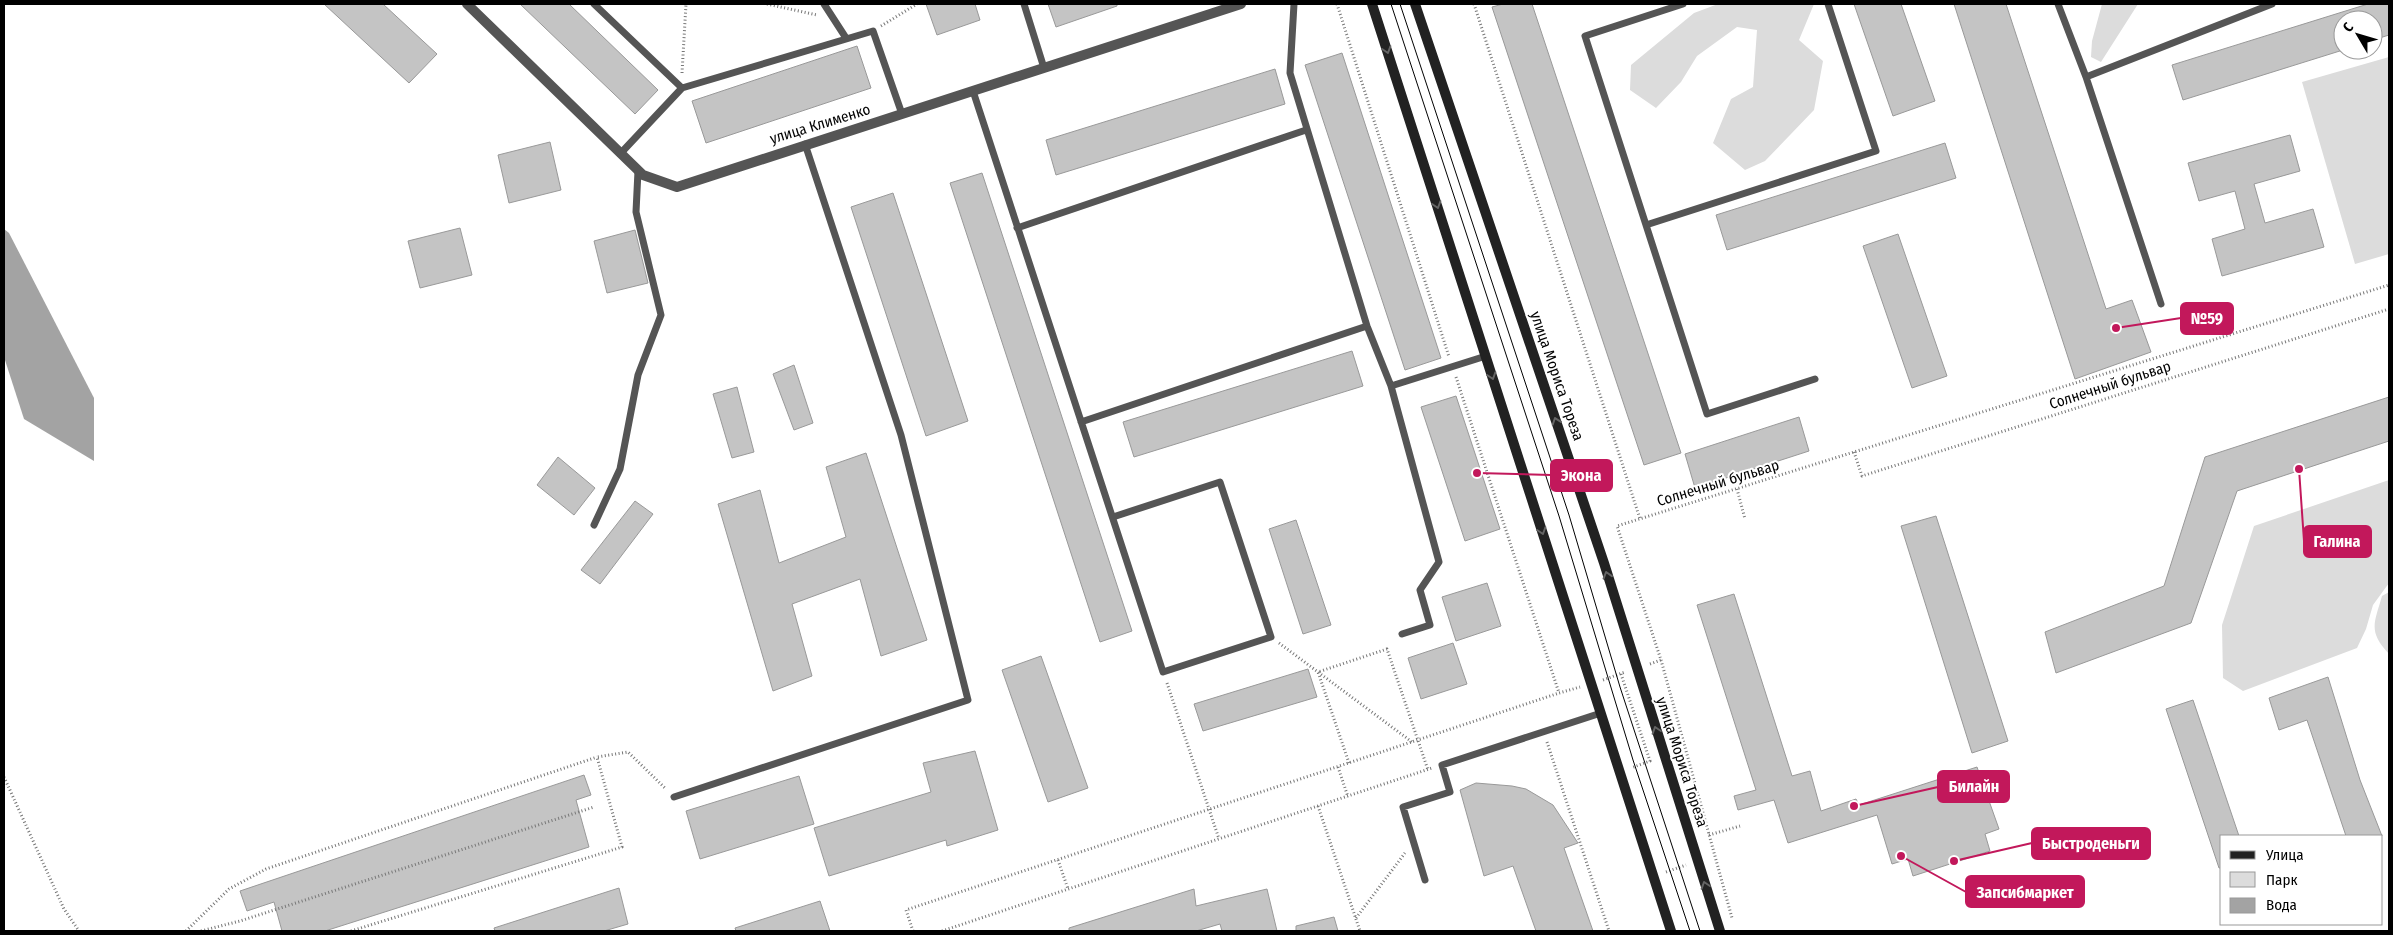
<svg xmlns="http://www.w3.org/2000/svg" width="2393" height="935" font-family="'Fira Sans Condensed',sans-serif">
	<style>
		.green { fill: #dcdcdc }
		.water { fill: #a3a3a3 }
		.building { fill: #c4c4c4; stroke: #999 }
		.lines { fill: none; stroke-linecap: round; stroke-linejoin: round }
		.path { stroke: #777; stroke-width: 3; stroke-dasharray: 1 2.5; stroke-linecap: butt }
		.lane { stroke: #555; stroke-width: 7 }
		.street { stroke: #555; stroke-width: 10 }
		.secondary { stroke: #222; stroke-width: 10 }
		.tram { stroke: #000; stroke-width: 1 }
		.oneway { stroke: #646464 }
		.labels { text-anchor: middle; stroke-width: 4; stroke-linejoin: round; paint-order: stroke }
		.street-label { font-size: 15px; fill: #000; stroke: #fff }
		.leader { fill: none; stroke: #c2185b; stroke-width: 2 }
		.callout-dot { fill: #c2185b; stroke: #fff; stroke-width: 2 }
		.callout { fill: #c2185b; stroke: #c2185b; stroke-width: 2 }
		.callout-label { font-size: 16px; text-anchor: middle; font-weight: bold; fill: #fff }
	</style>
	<rect width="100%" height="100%" fill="#fff"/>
	<path class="green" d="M1718,4H1814L1799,40L1823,61L1814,110L1765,161L1745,170L1713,143L1731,99L1753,87L1757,30L1737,27L1697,56L1681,82L1656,108L1630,90L1631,65L1694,13Z
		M2102,4H2138L2101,62L2091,57L2092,41Z
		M2389,57V254L2355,264L2302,82Z
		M2389,480V583L2373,605L2366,629L2357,648L2243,691L2223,678L2222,625L2254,526Z
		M2389,592V654C2368,631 2374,624 2382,596Z"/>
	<path class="water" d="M4,229L9,233L94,398V461L24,419L4,357Z"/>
	<path class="building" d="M324,4H383L437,54L409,83Z
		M520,4H569L658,90L635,114Z
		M926,4H975L980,20L937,35Z
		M1048,4H1117V6L1056,27Z
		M1503,4H1532L1681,453L1644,465L1492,7Z
		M1854,4H1901L1935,101L1893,116Z
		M1954,4H2006L2106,309L2132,300L2151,352L2075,379Z
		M2368,4H2389V35L2373,40V20H2343V50L2183,100L2172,65Z
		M857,46L871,88L706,143L692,101Z
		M1342,53L1441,358L1405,370L1305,65Z
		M1275,69L1285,104L1056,175L1046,140Z
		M2290,135L2300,171L2254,184L2265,223L2313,209L2324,247L2222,276L2212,239L2245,229L2235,191L2199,201L2188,163Z
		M550,142L561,190L509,203L498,155Z
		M1945,143L1956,178L1727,250L1716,215Z
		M982,173L1132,631L1100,642L950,183Z
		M893,193L968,421L926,436L851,207Z
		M460,228L472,275L420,288L408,241Z
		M635,230L648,283L607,293L594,241Z
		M1898,234L1947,376L1912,388L1863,246Z
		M1352,351L1363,386L1134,457L1123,422Z
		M794,365L813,423L794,430L773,374Z
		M737,387L754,452L732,458L713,394Z
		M1456,396L1500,529L1465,541L1421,407Z
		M2389,397V441L2237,491L2191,623L2056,673L2045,632L2164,586L2205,457Z
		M1799,417L1809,451L1695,488L1685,454Z
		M866,453L927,640L881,656L860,579L792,604L812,676L773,691L718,504L760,490L779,563L846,537L826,467Z
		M558,457L595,488L574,515L537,485Z
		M635,501L653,514L600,584L581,570Z
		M1936,516L2008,741L1972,753L1901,526Z
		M1296,520L1331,625L1303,634L1269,529Z
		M1487,583L1501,626L1456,641L1442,597Z
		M1734,594L1792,776L1810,771L1821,811L1856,799L1859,805L1977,767L1999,829L1985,834L1990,851L1913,876L1908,859L1892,864L1877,815L1788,843L1774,800L1738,810L1734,796L1756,790L1697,605Z
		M1453,643L1467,684L1421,699L1408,658Z
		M1041,656L1088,788L1048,802L1002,670Z
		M1308,669L1317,697L1203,731L1194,704Z
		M2328,677L2360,780L2382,836H2346L2307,720L2279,730L2269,698Z
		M2193,700L2239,836H2222V868H2219L2166,709Z
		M975,751L998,830L947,846L946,840L829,876L814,828L931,792L923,763Z
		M584,775L591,795L576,800L589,847L325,931H282L274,902L247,911L240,891Z
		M799,776L814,824L700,859L686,811Z
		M1476,783L1512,786L1526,789L1553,805L1578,843L1564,848L1593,931H1536L1513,866L1484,876L1460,790Z
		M619,888L628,924L604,931H495L494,928Z
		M1194,889L1196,906L1267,889L1277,931H1222L1220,924L1196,931H1069V928Z
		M820,901L830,931H736L735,928Z
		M1334,917L1338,931H1296V926Z"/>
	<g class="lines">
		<path class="path" d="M767,4L817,15
			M1337,4L1449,357
			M1474,4L1640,519
			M881,26L917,4
			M682,73L686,4
			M1456,377L1559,693L1580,687
			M1854,452L1862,476L2389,309
			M1737,489L1745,519
			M1279,643L1412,742
			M1661,660L1732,918
			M1650,664L1661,660L1617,526L2389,285
			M1621,674L1650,761L1631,768
			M1603,680L1625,672
			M1167,683L1219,839
			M1547,742L1609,931
			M1349,763L1318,672L1387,649L1428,770
			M1338,767L1348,797
			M4,777L64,909L79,931
			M1318,806L1360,931
			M1709,835L1740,826
			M1058,860L1068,889
			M1666,872L1686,865
			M1356,918L1405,853
			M186,931L229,889L266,869L597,757
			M201,931L240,921L594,807
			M351,931L622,847L597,757L628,752L666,789
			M913,931L906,910L1559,693
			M942,931L1432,768"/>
		<path class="lane" d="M594,4L682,88L873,31L902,114
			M824,4L846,38
			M1024,4L1044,68
			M1294,4L1290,73L1367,326L1391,386L1439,562L1420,590L1430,625L1402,634
			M1683,4L1585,36L1707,414L1815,379
			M2058,4L2086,77
			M973,91L1163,672L1271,637L1220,482L1113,517
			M620,154L682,88
			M1646,225L1876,151L1828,4
			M1017,228L1306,130
			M2161,304L2086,77L2272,4
			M1391,386L1486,356
			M1081,422L1367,326
			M594,525L620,469L638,375L661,315L636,212L638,171
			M674,797L968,700L901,435L805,144
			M1425,880L1403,807L1450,792L1442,765L1601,713"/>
		<path class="street" d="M467,4L643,175L677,187L1241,4"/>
		<path class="secondary" d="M1372,4L1671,931
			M1415,4L1604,563L1720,931"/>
		<path class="tram" d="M1391,4L1559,516L1633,760L1690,931
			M1400,4L1569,515L1620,687L1700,931"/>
	</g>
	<defs><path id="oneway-chevron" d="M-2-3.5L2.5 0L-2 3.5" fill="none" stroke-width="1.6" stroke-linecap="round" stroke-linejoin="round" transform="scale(1.25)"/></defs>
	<g class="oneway">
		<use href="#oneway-chevron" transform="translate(1387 50) rotate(72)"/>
		<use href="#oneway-chevron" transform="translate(1437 205) rotate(72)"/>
		<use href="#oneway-chevron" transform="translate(1492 376) rotate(72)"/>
		<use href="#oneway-chevron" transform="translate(1556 421) rotate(-109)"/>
		<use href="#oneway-chevron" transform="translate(1542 531) rotate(72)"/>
		<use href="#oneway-chevron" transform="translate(1607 575) rotate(-107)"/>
		<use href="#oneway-chevron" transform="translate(1656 730) rotate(-108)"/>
		<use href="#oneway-chevron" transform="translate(1705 885) rotate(-108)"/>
	</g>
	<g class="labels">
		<g class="street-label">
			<text transform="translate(820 124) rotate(-17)" y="5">улица Клименко</text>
			<text transform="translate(1557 376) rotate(71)" y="5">улица Мориса Тореза</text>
			<text transform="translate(2110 385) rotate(-18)" y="5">Солнечный бульвар</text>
			<text transform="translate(1718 483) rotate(-17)" y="5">Солнечный бульвар</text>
			<text transform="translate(1682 762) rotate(72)" y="5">улица Мориса Тореза</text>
		</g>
	</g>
	<path class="leader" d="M2116 328L2181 318M1477 473L1551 475M2299 469L2304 541M1854 806L1938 787M1954 861L2032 843M1901 856L1966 892"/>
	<g class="callout-dot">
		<circle cx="2116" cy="328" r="5"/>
		<circle cx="1477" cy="473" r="5"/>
		<circle cx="2299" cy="469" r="5"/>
		<circle cx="1854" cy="806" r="5"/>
		<circle cx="1954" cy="861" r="5"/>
		<circle cx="1901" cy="856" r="5"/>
	</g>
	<g class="callout">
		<rect x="2181" y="303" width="52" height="31" rx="5"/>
		<rect x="1551" y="460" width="61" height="31" rx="5"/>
		<rect x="2304" y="526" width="67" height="31" rx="5"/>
		<rect x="1938" y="771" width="71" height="31" rx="5"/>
		<rect x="2032" y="828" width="118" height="31" rx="5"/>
		<rect x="1966" y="876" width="118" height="31" rx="5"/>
	</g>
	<g class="callout-label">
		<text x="2207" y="324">№59</text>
		<text x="1581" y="481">Экона</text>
		<text x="2337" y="547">Галина</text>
		<text x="1974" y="792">Билайн</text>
		<text x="2091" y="849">Быстроденьги</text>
		<text x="2025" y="898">Запсибмаркет</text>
	</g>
	<rect width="2393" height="935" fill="none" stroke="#000000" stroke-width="10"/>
	<rect x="2220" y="835" width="162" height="90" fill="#ffffff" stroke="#999999"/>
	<rect x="2230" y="851" width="25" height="8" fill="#222222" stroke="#999999"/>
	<text x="2266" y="860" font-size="15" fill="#000000">Улица</text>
	<rect x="2230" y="872" width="25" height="15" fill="#dcdcdc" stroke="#999999"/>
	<text x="2266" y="885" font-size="15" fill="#000000">Парк</text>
	<rect x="2230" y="898" width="25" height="15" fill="#a3a3a3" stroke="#999999"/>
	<text x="2266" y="910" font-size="15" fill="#000000">Вода</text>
	<g transform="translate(2358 35) rotate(308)"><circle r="24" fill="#ffffff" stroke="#999999"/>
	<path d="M0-4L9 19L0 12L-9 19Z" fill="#000000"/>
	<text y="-8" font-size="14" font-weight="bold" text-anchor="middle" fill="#000000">С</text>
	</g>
</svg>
